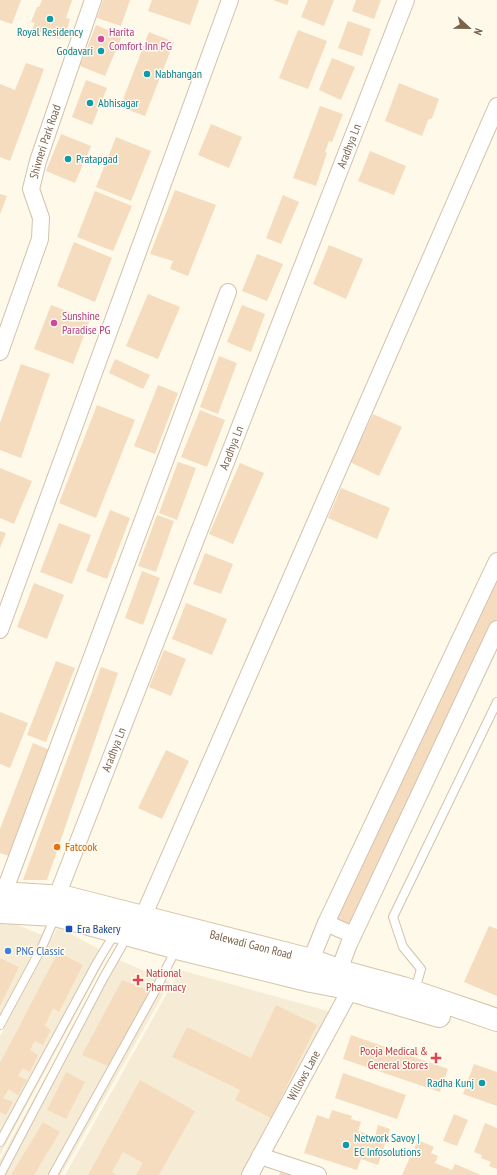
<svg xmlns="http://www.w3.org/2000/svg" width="497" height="1175" font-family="'PT Sans Narrow',sans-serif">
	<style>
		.residential { fill: #f6ecd6 }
		.building { fill: #f5dcbe }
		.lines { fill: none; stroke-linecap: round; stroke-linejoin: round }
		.service-casing { stroke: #d2c2ac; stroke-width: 10 }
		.minor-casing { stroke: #d2c2ac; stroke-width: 18 }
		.secondary-casing { stroke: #d5c4aa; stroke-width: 24 }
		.service { stroke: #fff; stroke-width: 8 }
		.minor { stroke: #fff; stroke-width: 16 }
		.secondary { stroke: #fff; stroke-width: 22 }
		.culture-dot { fill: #0f9aa8; stroke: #fffbf0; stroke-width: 1.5 }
		.hotel-dot { fill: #d1479c; stroke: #fffbf0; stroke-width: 1.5 }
		.food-dot { fill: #e8710a; stroke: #fffbf0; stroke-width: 1.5 }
		.transit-dot { fill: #1a4fb4; stroke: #fffbf0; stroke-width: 1.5 }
		.shop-dot { fill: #3f7fe0; stroke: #fffbf0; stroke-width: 1.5 }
		.health-dot { fill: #e0444e; stroke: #fffbf0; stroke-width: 1.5 }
		.labels { text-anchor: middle; stroke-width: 3; stroke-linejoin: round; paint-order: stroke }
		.culture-label { font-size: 12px; fill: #0d838f; stroke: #fffbf0; text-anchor: start }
		.hotel-label { font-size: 12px; fill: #b23c85; stroke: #fffbf0; text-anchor: start }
		.street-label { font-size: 12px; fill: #7b634a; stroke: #fffbf0 }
		.food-label { font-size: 12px; fill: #c56008; stroke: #fffbf0; text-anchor: start }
		.transit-label { font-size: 12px; fill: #164399; stroke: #fffbf0; text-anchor: start }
		.shop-label { font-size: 12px; fill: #366cbe; stroke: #fffbf0; text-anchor: start }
		.health-label { font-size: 12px; fill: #be3a42; stroke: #fffbf0; text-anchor: start }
	</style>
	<rect width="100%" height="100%" fill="#fef9e8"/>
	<path class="residential" d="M0,919H2L50,938L0,1031Z
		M58,927L108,954L0,1155V1036Z
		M112,957L170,982L61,1175H0V1160Z
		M180,970L335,1013L244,1175H65Z"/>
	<path class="building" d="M0,0H21L12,24L0,20Z
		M42,0H72L66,18L70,19L66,32L62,31L60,39L32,29L35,23L31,22L37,7H39Z
		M103,0H130L121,26L97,18Z
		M152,0H199L190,25L148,11Z
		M273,0H289L287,5Z
		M308,0H334L324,26L301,17Z
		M356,0H381L374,19L352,11Z
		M348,21L371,29L362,56L338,48Z
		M96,25L122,36L105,76L80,66Z
		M298,30L327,41L308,89L279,78Z
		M149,32L174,42L145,116L120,107Z
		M332,58L355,67L341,100L319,90Z
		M26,63L44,69L10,161L0,157V84L15,90Z
		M86,80L107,88L92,125L72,117Z
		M399,83L439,99L432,118L428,120L422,136L385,121Z
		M320,106L343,114L332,142L329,141L325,152L327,153L316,186L293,178Z
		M211,124L242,137L229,168L198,155Z
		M61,134L91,146L75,183L46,171Z
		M116,137L151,151L131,201L96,187Z
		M370,151L406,166L394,195L358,181Z
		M175,190L216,205L188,276L170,269L173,261L150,254Z
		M95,191L132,206L113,251L77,237Z
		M0,194L7,196L0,214Z
		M283,195L299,202L281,244L266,238Z
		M74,242L112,258L95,302L57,286Z
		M329,245L363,259L346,299L313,284Z
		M257,254L283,264L267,301L242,291Z
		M148,294L180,307L158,359L126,346Z
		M51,305L90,320L73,364L34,349Z
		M242,305L265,314L251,352L227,342Z
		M219,356L237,363L218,414L200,407Z
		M115,359L150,375L143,389L109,373Z
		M21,364L50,374L21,458L0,450V423Z
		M158,385L178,393L155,454L134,446Z
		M97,405L135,420L96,518L59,503Z
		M200,410L225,420L207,467L181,457Z
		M373,414L402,427L379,476L350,462Z
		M178,462L196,468L177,520L159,513Z
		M240,463L264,473L233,544L209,534Z
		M0,468L32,481L14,524L0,518Z
		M341,488L390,508L377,539L328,518Z
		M110,510L130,518L107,579L86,571Z
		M157,515L174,521L156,572L138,566Z
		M59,523L91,535L72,584L40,572Z
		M0,531L6,533L0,548Z
		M205,553L233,564L221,594L193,584Z
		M142,571L160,578L143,625L125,618Z
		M497,575V619L352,927L336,919Z
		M34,583L64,595L47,639L17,627Z
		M186,603L227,619L212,655L172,639Z
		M164,650L186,659L171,696L149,687Z
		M56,661L75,668L46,742L27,735Z
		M101,667L118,673L47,880H23Z
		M0,712L28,723L10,768L0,764Z
		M33,743L50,750L9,856L0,853V829Z
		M166,750L189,761L162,819L138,808Z
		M489,926L497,929V996L464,982Z
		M58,952L83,965L59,1012L53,1008L45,1026L51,1030L43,1045L35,1041L30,1050L38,1055L30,1072L23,1068L18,1076L27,1080L18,1095L9,1089L3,1098L13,1102L6,1115L0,1112V1063Z
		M0,958L19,967L0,1006Z
		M122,980L150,991L108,1066L82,1055Z
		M276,1005L317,1025L271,1118L235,1100L240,1090L172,1057L187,1027L251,1058Z
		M351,1035L448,1069L440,1092L343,1059Z
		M474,1064L497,1072V1106L463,1094Z
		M66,1072L85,1082L66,1119L47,1110Z
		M343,1073L406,1095L397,1119L335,1098Z
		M140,1080L195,1111L159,1175H136L143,1163L123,1152L112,1172L117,1175H88Z
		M332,1110L352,1116L351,1119L361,1122L358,1131L375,1137L378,1125L390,1129L378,1165L361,1159L357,1170L304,1153L317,1115L329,1119Z
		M454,1114L468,1120L457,1146L443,1141Z
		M43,1122L60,1132L34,1175H11Z
		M485,1123L497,1128V1169L489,1166L491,1162L481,1158L482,1155L474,1152Z
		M418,1140L434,1147L431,1153L438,1156L435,1163L452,1170L455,1164L481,1175H402Z
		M283,1167L299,1175H279Z"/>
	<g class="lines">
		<g class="service-casing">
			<path id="service" d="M415,990L421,969L403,947L393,917L497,702
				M0,1025L42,947L55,917
				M0,1142L98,961L115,933
				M0,1175L104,977L128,935
				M53,1175L155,991L176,949"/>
		</g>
		<g class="minor-casing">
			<g id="minor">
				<path id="s1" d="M0,352L40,239L41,218L31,189L38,161L93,0"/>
				<path d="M0,630L230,0"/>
				<path id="s2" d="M57,896L406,0"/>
				<path d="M0,903L228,292"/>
				<path d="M143,917L497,106"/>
				<path d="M326,923L353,935"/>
				<path d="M311,960L326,923L497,561"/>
				<path d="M339,970L349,944L497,629"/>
				<path d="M260,1156L318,1175"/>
				<path id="s3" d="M250,1175L355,981"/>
			</g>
		</g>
		<g class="secondary-casing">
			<g id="secondary">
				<path id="s4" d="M0,893L65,897L311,960L344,972L403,988L497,1020"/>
				<path d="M0,912L55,915L177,948L311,981L337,986L439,1016"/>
			</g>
		</g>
		<use href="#service" class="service"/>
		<use href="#minor" class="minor"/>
		<use href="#secondary" class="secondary"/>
	</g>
	<g class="culture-dot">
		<circle cx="50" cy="19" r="4"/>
		<circle cx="101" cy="51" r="4"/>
		<circle cx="147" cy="74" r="4"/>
		<circle cx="90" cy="103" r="4"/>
		<circle cx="68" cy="159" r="4"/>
		<circle cx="482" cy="1083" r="4"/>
		<circle cx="346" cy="1145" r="4"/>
	</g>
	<g class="hotel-dot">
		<circle cx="101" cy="39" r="4"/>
		<circle cx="54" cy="323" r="4"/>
	</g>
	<circle class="food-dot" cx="57" cy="847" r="4"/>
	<rect class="transit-dot" x="65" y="925" width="8" height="8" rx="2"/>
	<circle class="shop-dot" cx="8" cy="951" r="4"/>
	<g class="health-dot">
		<path d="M136 974h4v4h4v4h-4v4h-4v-4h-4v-4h4z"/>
		<path d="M434 1052h4v4h4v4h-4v4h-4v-4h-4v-4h4z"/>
	</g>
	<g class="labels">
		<g class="culture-label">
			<text x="50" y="36" text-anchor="middle">Royal Residency</text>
			<text x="93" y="55" text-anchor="end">Godavari</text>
			<text x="155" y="78">Nabhangan</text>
			<text x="98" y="107">Abhisagar</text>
			<text x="76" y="163">Pratapgad</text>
			<text x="474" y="1087" text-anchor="end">Radha Kunj</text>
			<text x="354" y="1142">Network Savoy |<tspan x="354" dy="14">EC Infosolutions</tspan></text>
		</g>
		<g class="hotel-label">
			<text x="109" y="36">Harita<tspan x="109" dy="14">Comfort Inn PG</tspan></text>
			<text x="62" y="320">Sunshine<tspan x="62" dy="14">Paradise PG</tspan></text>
		</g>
		<g class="street-label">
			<text dy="4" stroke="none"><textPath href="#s1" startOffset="221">Shivneri Park Road</textPath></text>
			<text dy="4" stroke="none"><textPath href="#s2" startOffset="805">Aradhya Ln</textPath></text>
			<text dy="4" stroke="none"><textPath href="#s2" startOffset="481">Aradhya Ln</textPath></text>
			<text dy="4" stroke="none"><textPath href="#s2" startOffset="157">Aradhya Ln</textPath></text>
			<text dy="4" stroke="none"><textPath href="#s4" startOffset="257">Balewadi Gaon Road</textPath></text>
			<text dy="4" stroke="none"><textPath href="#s3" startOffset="113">Willows Lane</textPath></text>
		</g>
		<g class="food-label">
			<text x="65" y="851">Fatcook</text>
		</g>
		<g class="transit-label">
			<text x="77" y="933">Era Bakery</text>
		</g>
		<g class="shop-label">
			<text x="16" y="955">PNG Classic</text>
		</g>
		<g class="health-label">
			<text x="146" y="977">National<tspan x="146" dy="14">Pharmacy</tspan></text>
			<text x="428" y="1055" text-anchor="end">Pooja Medical &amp;<tspan x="428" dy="14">General Stores</tspan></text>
		</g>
	</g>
	<g transform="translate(469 28) rotate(112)" stroke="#fffbf0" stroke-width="3" paint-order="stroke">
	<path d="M0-3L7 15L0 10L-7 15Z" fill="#7b634a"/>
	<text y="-6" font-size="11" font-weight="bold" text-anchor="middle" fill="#7b634a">N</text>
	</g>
</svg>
